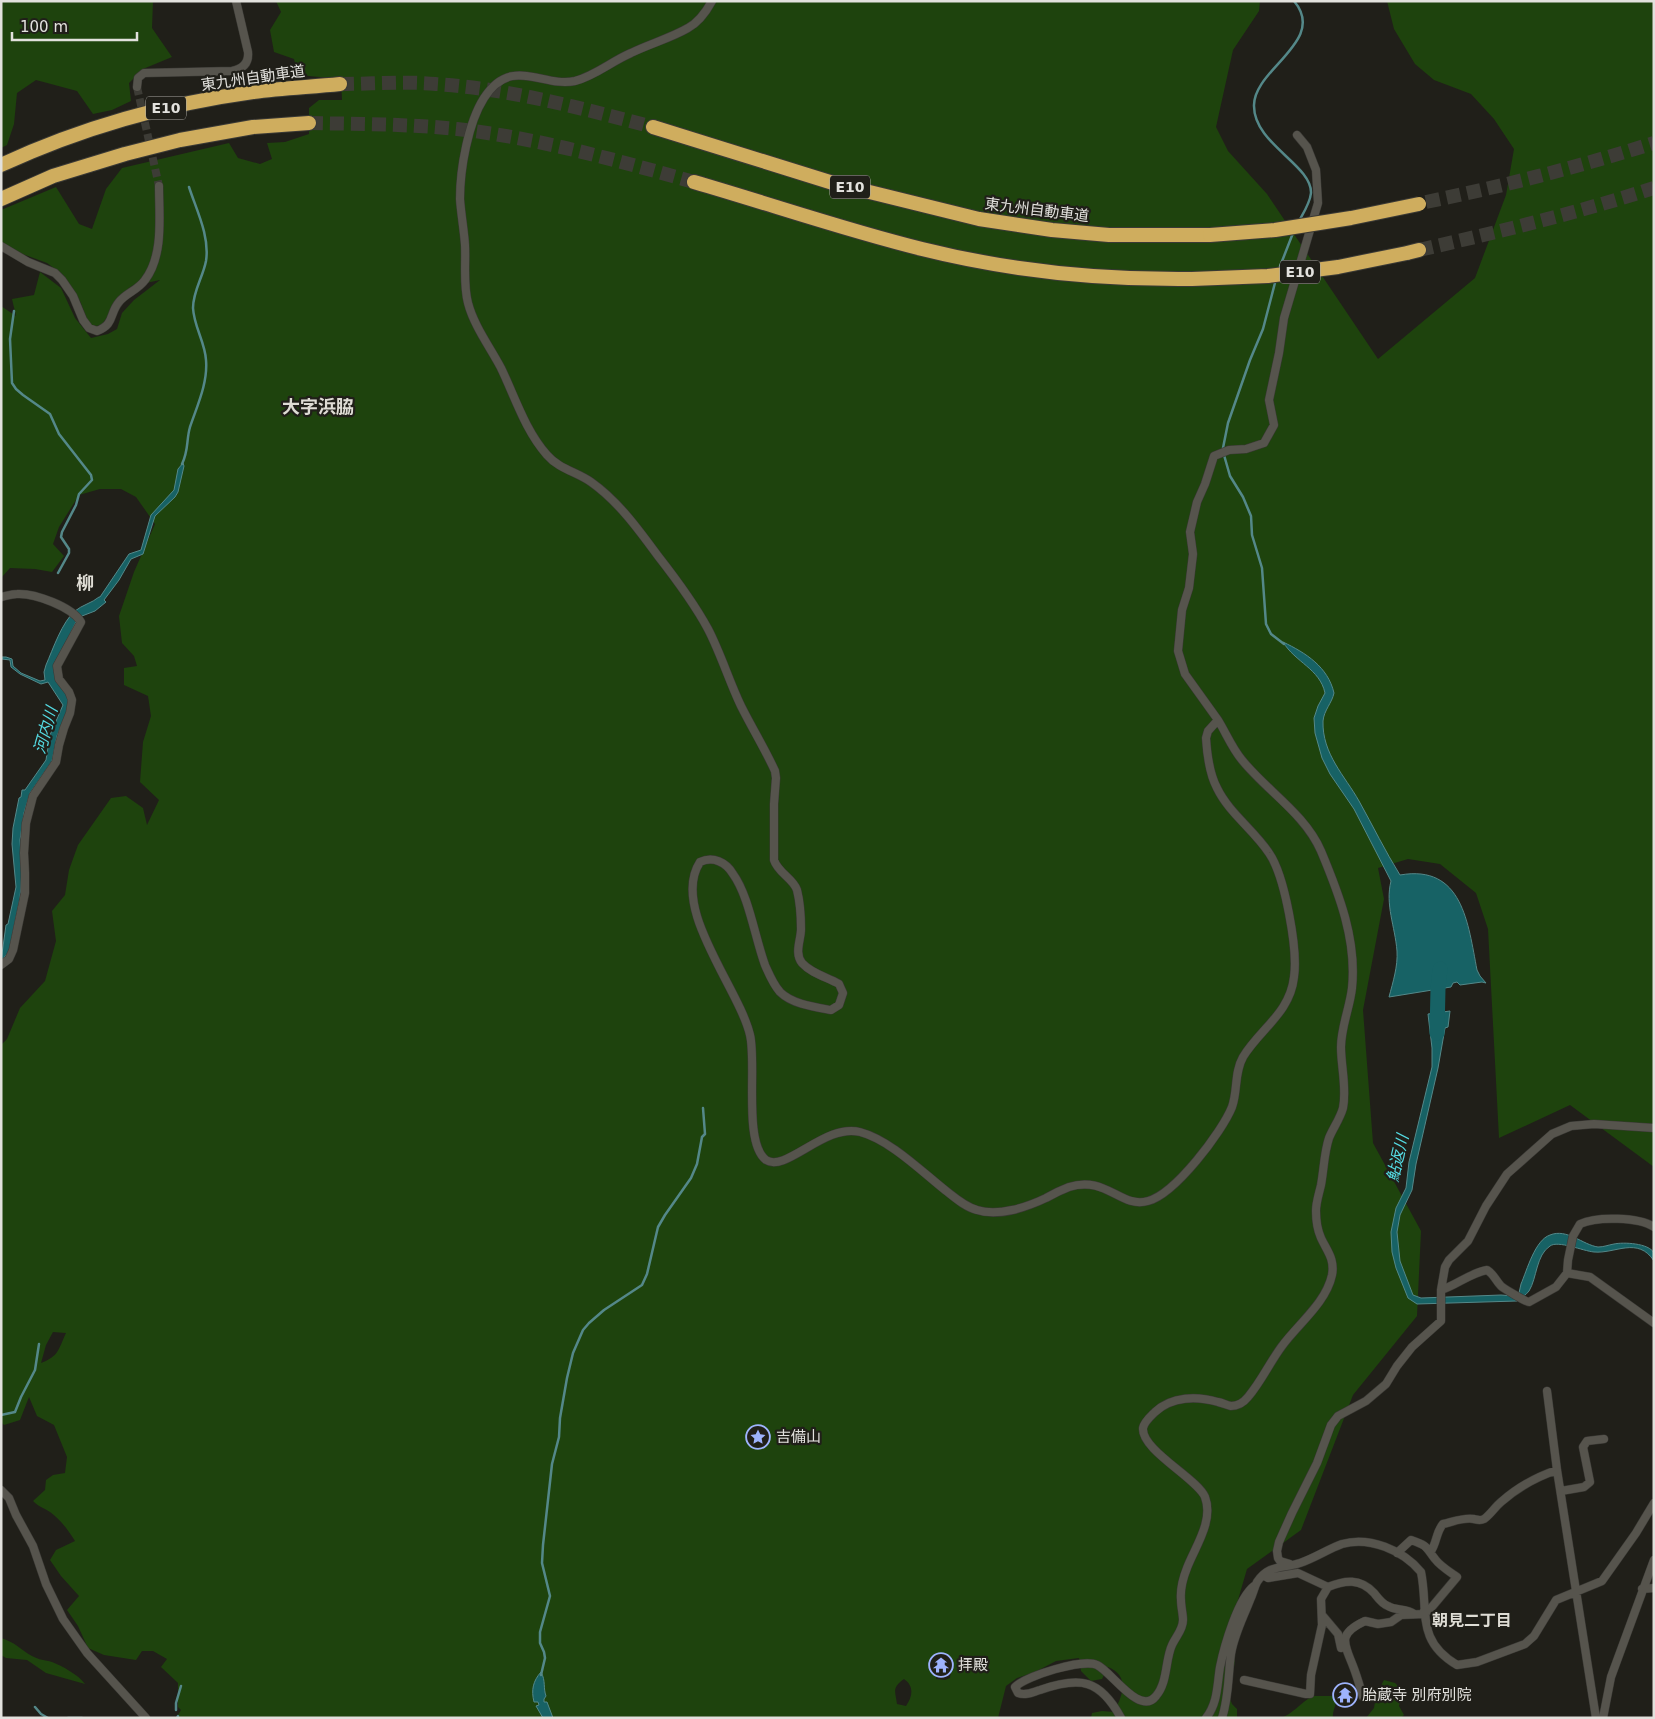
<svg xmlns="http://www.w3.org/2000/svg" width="1655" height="1719" font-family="'DejaVu Sans','Noto Sans JP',sans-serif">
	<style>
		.green { fill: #1e430d; fill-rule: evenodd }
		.water { fill: #176265; stroke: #548889 }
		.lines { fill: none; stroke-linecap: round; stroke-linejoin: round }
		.stream { stroke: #548889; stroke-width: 2.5 }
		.river { stroke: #176265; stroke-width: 15 }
		.street-tunnel { stroke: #3d3c36; stroke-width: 8; stroke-dasharray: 8 4; stroke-linecap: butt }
		.highway-tunnel { stroke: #3d3c36; stroke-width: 14; stroke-dasharray: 14 7; stroke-linecap: butt }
		.street-casing { stroke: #3a3935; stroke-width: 9 }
		.highway-casing { stroke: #3a3935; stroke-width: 16 }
		.street { stroke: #56544d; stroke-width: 8 }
		.highway { stroke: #cfad5e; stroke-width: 14 }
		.highway-bridge-casing { stroke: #3a3935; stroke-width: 16; stroke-linecap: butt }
		.highway-bridge { stroke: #cfad5e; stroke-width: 14 }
		.labels { text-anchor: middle; stroke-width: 4.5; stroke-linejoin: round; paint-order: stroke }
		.shield { fill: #201f19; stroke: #a8a7a2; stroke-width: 1 }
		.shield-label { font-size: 14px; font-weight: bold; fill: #e2e1dd }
		.street-label { font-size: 15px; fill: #e2e1dd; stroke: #201f19 }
		.poi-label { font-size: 15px; fill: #e2e1dd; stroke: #201f19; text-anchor: start }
		.water-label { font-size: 16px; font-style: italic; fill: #54dbe3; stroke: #201f19 }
		.neighbourhood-label { font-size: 16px; font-weight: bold; fill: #dedcd4; stroke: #201f19 }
		.quarter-label { font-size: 18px; font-weight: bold; fill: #dedcd4; stroke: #201f19 }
	</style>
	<rect width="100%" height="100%" fill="#201f19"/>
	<path class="green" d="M1,1H153L152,28L172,57L143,69L129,83L131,101L112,110L93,114L77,91L36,80L17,93L14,124L7,145L1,148Z
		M276,1H1260L1259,11L1233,50L1216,127L1228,151L1267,194L1378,359L1475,278L1506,195L1514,149L1494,119L1471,94L1434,80L1415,64L1394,29L1387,1H1654V1167L1570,1105L1499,1138L1488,929L1476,893L1440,864L1408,859L1378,868L1384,899L1363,1010L1373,1143L1421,1231L1417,1316L1353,1395L1301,1530L1247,1569L1231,1624V1652L1235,1661L1229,1696L1232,1704L1237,1709V1718H1091L1092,1713L1102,1711L1114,1712C1123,1695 1130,1676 1108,1667L1102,1679L1091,1681L1081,1671L1079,1658L1056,1661L1035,1672L1017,1678L1006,1686L998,1718H176L181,1710L178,1707V1683L161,1667L167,1659L153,1651H142L136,1660L104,1655L88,1648L78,1626L67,1610L79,1596L61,1576L50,1560L56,1550L75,1541C68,1530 61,1520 50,1512C43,1507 40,1508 33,1501L45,1490L46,1480L53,1475L65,1473L67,1457L54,1425L37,1416L29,1397L20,1420L4,1425L1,1422V1045L7,1039L20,1008L45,981L56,941L52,911L65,895L69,870L78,845L111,798L126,796L143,808L147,825L159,800L140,782L143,742L151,716L148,696L124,685V668L137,666L134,656L122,643L119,616L134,572L155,524L136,497L121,489H100L79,495L59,527L53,544L64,556L52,572L35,569L10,568L1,578V306L16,316L12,299L34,295L40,272L61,288L75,318L91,338L108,334L117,329L122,313L134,300L160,280L132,286L118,297L108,316L102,324L97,326L91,325L87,319L80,301L62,274L47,263L20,253L1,242V210L56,187L79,224L92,229L106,189L122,168L229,143L238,158L260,164L272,159L267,143L285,142L309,134V108L319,100H342L341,79L298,75L294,59L274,52L270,30L281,12ZM53,1332L66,1333C58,1350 59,1356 41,1363L46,1345ZM949,1663H952L950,1678L945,1680L936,1679L938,1671ZM904,1679C914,1686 913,1696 906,1706L897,1704C895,1690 892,1688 904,1679Z
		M1,1638C15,1642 21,1650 32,1656C39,1660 45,1660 52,1662C62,1666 79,1675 85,1684L46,1673L27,1660L6,1658L1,1655Z
		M1384,1680L1395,1683L1403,1691L1399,1706L1404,1715L1401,1718H1366L1374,1708L1376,1695Z
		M1313,1696H1335C1338,1706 1332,1709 1333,1718H1280C1292,1715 1301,1702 1313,1696Z"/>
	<path class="water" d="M183,463L184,466L178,492L175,497L155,516L143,554L131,559L119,580L104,600L106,602L95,611L82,616L76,622L54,667L55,677L67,694L68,700L67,711L57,736L52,761L30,793L24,813L20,840L22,870L20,898L9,952L1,961L6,925L8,924L16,887L12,844L13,828L19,798L21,797L22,790H25L46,760L50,735L63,705L48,682L41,684L20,674L11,667L10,660L2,659L1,657H6L12,659L13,666L21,673L40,681L45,680L44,672L46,665C53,649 62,622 75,611C82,605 92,603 99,597H100L129,554L141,550L151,515L174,490L178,469Z
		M1283,642C1306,653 1328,667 1334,693C1332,703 1324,710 1323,721C1322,754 1345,776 1359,801C1373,826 1385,851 1400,875C1463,864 1468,924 1477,970L1480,976L1486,983L1482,982L1460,985L1457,982L1453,983L1451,987L1389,997C1393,982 1398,966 1397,951C1395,926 1385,905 1391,881L1354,809L1330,774L1322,758L1315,733L1314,718L1318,706L1325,693C1320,669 1295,662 1283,642Z
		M1450,1011L1448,1027L1445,1028L1438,1068L1416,1164L1412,1190L1400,1215L1397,1232L1400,1261L1413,1295L1421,1298L1501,1295L1514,1296L1519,1293L1521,1284C1527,1270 1535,1240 1550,1235C1567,1228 1583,1245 1598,1247C1604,1247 1608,1245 1614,1244C1623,1242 1649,1243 1654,1253C1655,1256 1654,1258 1654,1261C1638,1236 1615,1254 1594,1252C1583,1251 1558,1240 1550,1246C1536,1255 1537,1278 1529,1291C1526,1295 1521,1298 1517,1301L1417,1304L1408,1298L1396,1268L1392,1252L1391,1232L1396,1208L1406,1188L1409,1162L1432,1067V1048L1428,1014Z
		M541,1672C546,1681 543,1688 546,1696L544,1699V1702H547L553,1718H543L536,1706L539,1705L538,1702H534C531,1690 533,1681 541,1672Z"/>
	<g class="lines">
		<path class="stream" d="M1294,1C1328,41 1253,69 1254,106C1254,144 1312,165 1311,193C1310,203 1304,212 1299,221
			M1279,269L1293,233
			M1276,279L1263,329L1250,360L1228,423L1223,448L1224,455L1230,476L1243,497L1251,516L1252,535L1262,568L1266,624L1271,634L1284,644
			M14,311L10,339L12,383L16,389L23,395L50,414L59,434L91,475L92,480L79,494L76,505L62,532L61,537L69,549V553L58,573
			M182,464C189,449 186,441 190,427C197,406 208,383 206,360C205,342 194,327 193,308C193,291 203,277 206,261C210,236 196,209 189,187
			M1,1415L15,1412L21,1397L35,1370L39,1344
			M541,1675L545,1658L544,1652L540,1643V1632L550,1596L542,1563L543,1545L552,1464L559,1437L560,1418L567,1378L573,1353L583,1330L589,1323L604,1310L642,1285L647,1274L658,1227L665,1215L691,1178L697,1164L702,1137L705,1134L703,1108
			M35,1707L41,1714L48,1718
			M176,1710V1703L181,1686
			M68,1718H82
			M177,1718L178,1716"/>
		<path class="river" d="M1437,1033L1438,989L1440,969"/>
		<path class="street-tunnel" d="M137,87L159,186"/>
		<path class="highway-tunnel" d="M340,84C372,84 404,81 436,84C510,89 581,108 653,127
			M309,123C358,124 408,124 457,129C538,138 616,160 694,182
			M1426,202C1504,186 1578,167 1654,143
			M1419,250C1498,232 1577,213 1654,188"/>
		<g class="street-casing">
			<path id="street" d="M712,1C706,12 699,22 688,28C671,38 649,44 631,53C612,61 595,76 575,81C542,88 512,55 484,98C468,123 460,169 460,199C461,214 464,230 465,245C466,264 463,284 468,303C474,326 490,347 501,368C515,397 525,430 547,455C559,469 577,472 591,482C618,501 639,530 658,556C676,579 694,603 708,629C721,654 729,681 741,706C752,728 765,749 775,771L776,778L774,804V860C778,873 793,878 797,890C800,902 801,917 801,929C801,940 794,953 802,963C812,974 827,977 839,984L843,993L839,1005L831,1010C814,1007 792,1004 780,992C773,984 769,974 765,965C755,938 749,896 733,874C726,862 713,856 700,862C670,908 739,988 750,1035C757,1063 743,1143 766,1160C786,1173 825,1123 860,1132C890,1140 921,1171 945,1190C954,1197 965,1207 977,1210C998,1217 1027,1207 1046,1198C1053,1194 1061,1190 1069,1187C1106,1175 1121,1209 1148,1201C1175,1194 1222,1132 1232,1107C1238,1090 1234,1073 1243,1057C1260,1029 1290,1013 1294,977C1298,950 1285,876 1269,853C1254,830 1229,813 1217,788C1209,773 1207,754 1206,738L1208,731L1218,720C1226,733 1232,748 1242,760C1267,791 1305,814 1321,851C1339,894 1357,940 1352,988C1350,1007 1341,1027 1341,1047C1341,1067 1347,1088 1343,1108C1340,1119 1333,1128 1329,1138C1324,1153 1324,1169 1321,1185C1319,1194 1316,1202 1316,1211C1316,1220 1317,1229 1321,1238C1327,1251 1335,1259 1332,1275C1326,1303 1298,1324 1282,1346C1270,1362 1261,1382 1248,1397C1244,1402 1238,1406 1231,1406C1226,1405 1223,1403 1218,1402C1197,1396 1172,1396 1155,1412C1151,1416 1144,1422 1143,1428C1141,1450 1198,1479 1205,1497C1214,1521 1195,1547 1187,1568C1183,1578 1180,1589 1181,1600C1181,1607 1183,1614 1183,1620C1183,1630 1176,1636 1172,1645C1165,1660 1168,1682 1156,1696C1140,1717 1111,1671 1097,1665C1083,1658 1026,1676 1015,1687L1018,1693C1026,1696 1033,1692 1040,1690C1080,1676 1100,1679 1121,1718
				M137,87L138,78L144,73L232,71C243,69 249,63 248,52L236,1
				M1,246L28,262L55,273L62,280L73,296L83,320L89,328L97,331C115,324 109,314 119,302C126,293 138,290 145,280C164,255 159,216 159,186
				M1,597C6,596 12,594 17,594C35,593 72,607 81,622L57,666L59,679L69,692L72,700L70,713L64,728L59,745L56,762L33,796L26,823L24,853L25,873V893L13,950L9,959L1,965
				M1218,720L1185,674L1178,651L1182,610L1189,588L1193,554L1190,532L1197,502L1205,484L1214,456L1229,450L1246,449L1264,443L1274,425L1269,400L1279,353L1284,318L1318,203L1316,170L1307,147L1297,135
				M1567,1273L1590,1277L1654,1323
				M1441,1290L1445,1267L1449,1260L1468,1241L1486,1206L1507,1174L1552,1134L1571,1126L1594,1124L1654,1128
				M1547,1391L1557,1470L1596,1718
				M1,1490L9,1498L16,1515L33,1546L46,1584L63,1619L87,1653L146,1718
				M1561,1491L1584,1487L1590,1482L1583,1447L1587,1441L1604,1439
				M1431,1551C1437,1542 1436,1532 1443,1524C1452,1522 1464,1517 1474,1519C1478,1520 1480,1521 1484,1519C1490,1515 1495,1507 1501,1502C1518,1487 1536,1477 1557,1470
				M1397,1553L1411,1540C1428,1546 1425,1546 1435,1559C1440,1566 1450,1572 1457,1577L1431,1608L1428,1611H1424
				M1290,1564L1280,1561L1278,1558L1277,1551L1279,1542L1292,1513L1317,1463L1331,1425L1338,1416L1366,1401L1386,1384L1397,1366L1412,1347L1441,1321V1290C1457,1285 1470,1273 1487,1270C1494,1274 1495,1280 1501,1286C1503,1288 1526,1302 1529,1302L1556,1287L1567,1273L1568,1260L1573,1236L1580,1224C1597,1216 1639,1217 1654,1227
				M1328,1587C1345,1580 1360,1578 1374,1593C1378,1598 1382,1604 1388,1606C1396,1611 1406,1608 1414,1614
				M1642,1589L1654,1588
				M1322,1615L1338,1634L1341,1648
				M1244,1680L1306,1694H1310L1311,1675L1322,1625L1321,1599L1328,1587L1298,1573L1268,1578L1263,1575
				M1363,1697C1360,1687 1357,1676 1353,1666C1344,1643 1337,1634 1365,1621L1378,1624L1391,1622L1401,1615L1424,1614
				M1206,1718C1218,1703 1217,1685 1220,1667C1224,1647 1238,1598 1254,1586
				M1222,1718C1229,1697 1228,1675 1231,1654C1234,1635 1243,1618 1250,1600C1253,1594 1254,1588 1257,1582C1269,1564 1282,1569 1300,1563C1315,1558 1328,1549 1342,1544C1369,1536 1403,1550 1421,1572C1429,1611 1415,1640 1457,1665L1477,1662L1525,1644L1534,1636L1556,1600L1602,1581L1636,1533L1654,1503
				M1603,1718L1611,1677L1654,1560"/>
		</g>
		<g class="highway-casing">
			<path id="highway" d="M653,127L833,183L979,219L1052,230L1109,235H1210
				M1,165C81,128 165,104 253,92C282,88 311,87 340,84
				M694,182C770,204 845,230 922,249C1010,271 1101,280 1192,279
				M1,199L53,176L125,154L180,140L253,127L309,123
				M1407,253L1419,250"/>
		</g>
		<use href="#street" class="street"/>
		<use href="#highway" class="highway"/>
		<g class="highway-bridge-casing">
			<path id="highway-bridge" d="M1210,235L1275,230L1351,218L1419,204
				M1192,279L1268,276L1338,267L1407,253"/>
		</g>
		<use href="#highway-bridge" class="highway-bridge"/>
	</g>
	<defs>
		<g id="sight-ring" transform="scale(1.25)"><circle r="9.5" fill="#201f19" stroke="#9eb3fd" stroke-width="1.5"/><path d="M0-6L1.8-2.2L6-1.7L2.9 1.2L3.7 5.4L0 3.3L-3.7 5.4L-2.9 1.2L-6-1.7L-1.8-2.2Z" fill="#9eb3fd"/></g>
		<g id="temple-ring" transform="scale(1.25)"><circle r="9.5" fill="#201f19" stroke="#9eb3fd" stroke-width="1.5"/><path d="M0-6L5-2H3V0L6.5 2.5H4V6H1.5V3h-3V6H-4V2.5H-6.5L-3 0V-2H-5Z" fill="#9eb3fd"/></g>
	</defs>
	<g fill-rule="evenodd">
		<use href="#sight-ring" x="758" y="1437"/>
		<use href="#temple-ring" x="941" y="1665"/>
		<use href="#temple-ring" x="1345" y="1695"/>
	</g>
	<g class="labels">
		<g class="shield">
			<rect x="146" y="96.5" width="40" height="23" rx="4"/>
			<rect x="830" y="175.5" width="40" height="23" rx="4"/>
			<rect x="1280" y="260.5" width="40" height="23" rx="4"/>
		</g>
		<g class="shield-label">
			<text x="166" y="113">E10</text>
			<text x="850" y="192">E10</text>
			<text x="1300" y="277">E10</text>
		</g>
		<g class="street-label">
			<text transform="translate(253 78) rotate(-8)" y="5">東九州自動車道</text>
			<text transform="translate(1037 210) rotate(7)" y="5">東九州自動車道</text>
		</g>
		<g class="poi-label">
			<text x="776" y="1442">吉備山</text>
			<text x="958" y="1670">拝殿</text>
			<text x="1362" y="1700">胎蔵寺 別府別院</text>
		</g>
		<g class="water-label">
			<text transform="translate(45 730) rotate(-74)" y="6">河内川</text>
			<text transform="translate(1397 1158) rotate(-77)" y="6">鮎返川</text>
		</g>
		<g class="neighbourhood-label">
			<text x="1472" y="1626">朝見二丁目</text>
		</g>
		<g class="quarter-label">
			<text x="318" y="413">大字浜脇</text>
			<text x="85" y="589">柳</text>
		</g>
	</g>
	<rect width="1655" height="1719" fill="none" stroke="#e2e1dd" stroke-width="5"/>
	<path d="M12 32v8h125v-8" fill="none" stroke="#e2e1dd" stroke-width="2.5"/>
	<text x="20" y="32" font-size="15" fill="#e2e1dd" stroke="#201f19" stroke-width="4" paint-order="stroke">100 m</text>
</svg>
